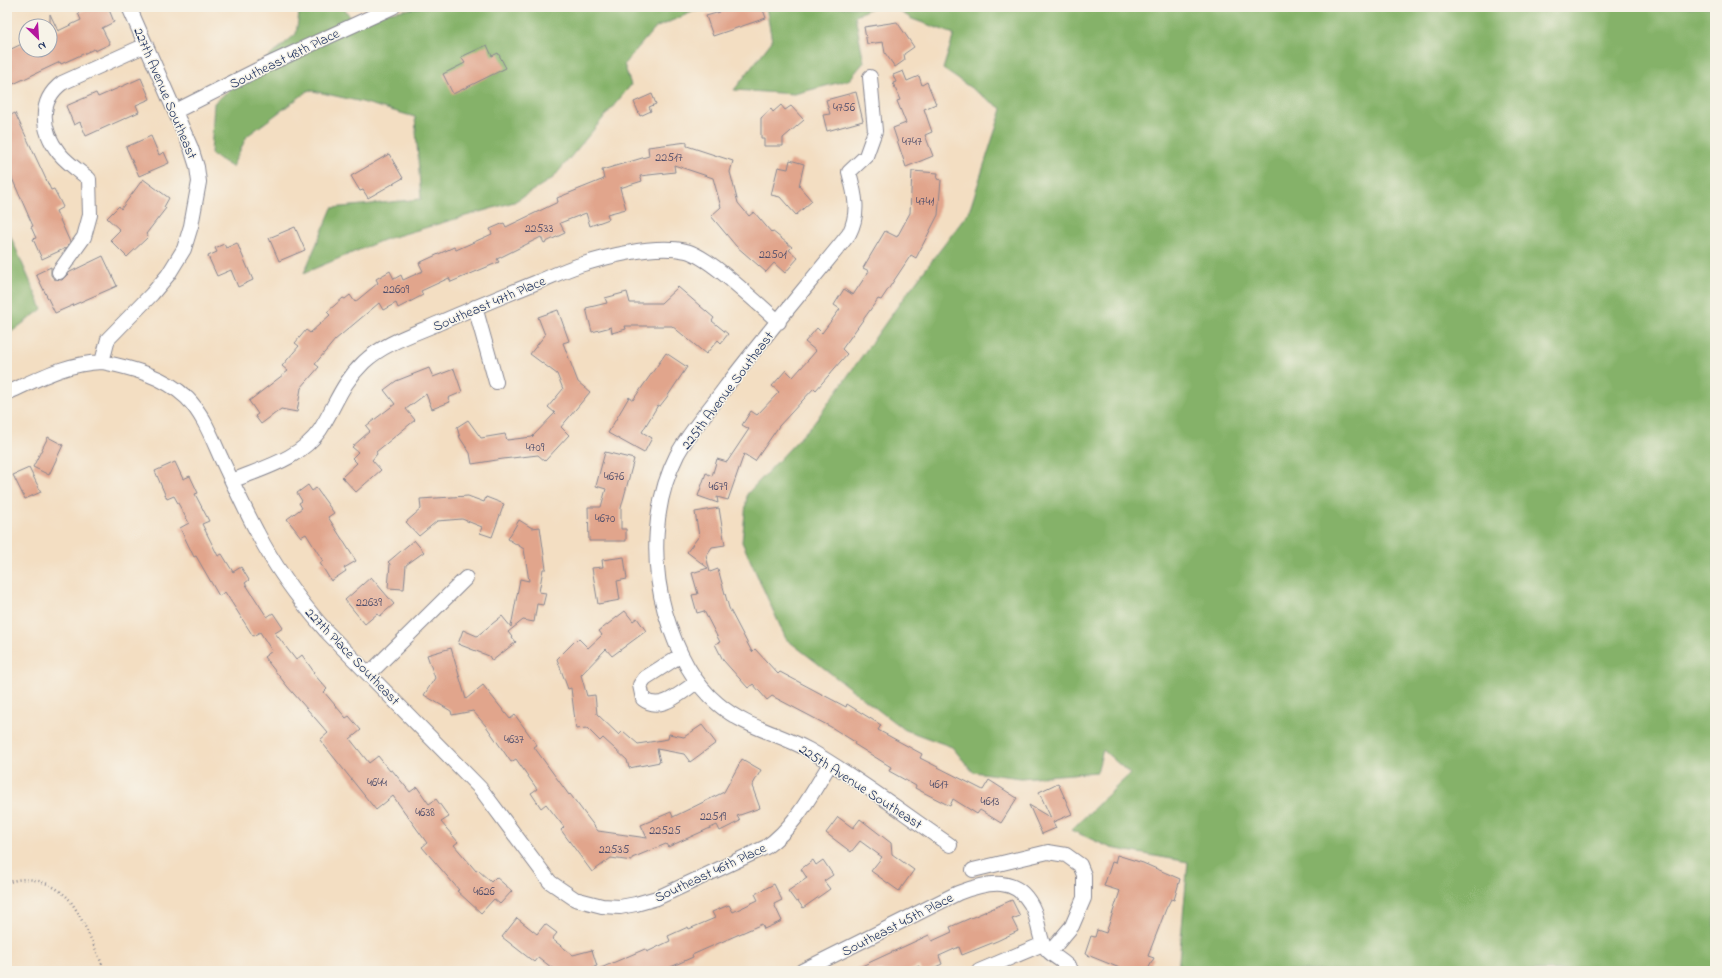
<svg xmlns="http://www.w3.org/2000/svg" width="1722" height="978" font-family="'Indie Flower',sans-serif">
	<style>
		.forest { fill: #85b269; stroke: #507064 }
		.building { fill: #e1a58c }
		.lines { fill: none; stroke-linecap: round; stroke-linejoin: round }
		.minor-casing { stroke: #878690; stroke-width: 16 }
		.path { stroke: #878690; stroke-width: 2.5; stroke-dasharray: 1 3; stroke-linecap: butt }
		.minor { stroke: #fff; stroke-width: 14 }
		.labels { text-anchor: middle; stroke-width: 3; stroke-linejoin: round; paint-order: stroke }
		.number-label { font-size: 12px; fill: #4c4c6a }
		.street-label { font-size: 14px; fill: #1b2f5e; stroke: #f7f3e8 }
	</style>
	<rect width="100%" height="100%" fill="#f7f3e8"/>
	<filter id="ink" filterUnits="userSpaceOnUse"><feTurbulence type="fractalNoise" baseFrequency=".025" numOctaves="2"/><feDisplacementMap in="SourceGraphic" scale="8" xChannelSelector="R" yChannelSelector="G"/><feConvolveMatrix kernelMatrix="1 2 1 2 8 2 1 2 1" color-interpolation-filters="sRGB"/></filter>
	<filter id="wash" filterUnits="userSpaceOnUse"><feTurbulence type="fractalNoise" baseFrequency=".012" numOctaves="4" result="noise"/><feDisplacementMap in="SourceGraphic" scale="16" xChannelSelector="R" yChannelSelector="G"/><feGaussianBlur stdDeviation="0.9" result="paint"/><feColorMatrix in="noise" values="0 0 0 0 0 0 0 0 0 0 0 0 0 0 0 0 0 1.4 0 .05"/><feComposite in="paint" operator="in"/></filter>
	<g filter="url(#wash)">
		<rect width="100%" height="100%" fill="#f3dec2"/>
		<path class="forest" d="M300,7H343L351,18L423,7H704L655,28L624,64L631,85L553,178L514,202L383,240L304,273L332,208L421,199L415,117L362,102L309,90L247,136L232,167L211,154L214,103L296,34Z
			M766,7H873L855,16L864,62L849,80L794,94L734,90L772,41Z
			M893,7H1715V971H1178L1188,862L1111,848L1071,830L1130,774L1103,750L1097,772L1021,778L973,772L952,747L903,729L786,639L742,542L747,494L814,423L902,300L969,212L1002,109L943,69L954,34L912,19Z
			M7,228L42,309L10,333H7Z"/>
		<g id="blocks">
			<path class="building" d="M91,7H108L114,22L102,28L110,44L95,51L94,49L61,64L60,62L7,87V51L26,42V50H50V14L58,31L81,20L78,13Z
				M718,7H762L766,18L713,36L706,16L720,12Z
				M897,22L914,47L904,54L905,60L895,67L885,53L883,42L867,44L864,27Z
				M487,45L492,56L498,53L506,68L453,94L443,74L465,63L461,57Z
				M903,71L907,81L919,76L922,85L927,82L936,104L924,109L932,132L925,135L933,156L906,167L893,128L906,123L897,101L900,100L893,83L896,82L893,75Z
				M141,78L150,99L136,105L139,112L86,136L80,122L74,125L66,106L96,93L98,97Z
				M856,92L863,121L827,131L823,115L830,114L826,100Z
				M652,94L656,104L649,107L651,111L640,116L634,102Z
				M781,105L785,110L791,106L804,120L783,138V146H764V138H761V118L771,109L773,112Z
				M15,113L51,190L54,189L63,207L56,211L70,242L66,248L42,259L33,239L36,238L31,227L33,226L7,167V117Z
				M151,136L159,155L164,152L169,163L139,176L126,147Z
				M687,142V146L733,161L730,172L738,203L749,216L754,212L771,232L772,231L792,247L789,250L798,258L785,273L774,263L766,272L736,246L711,216L721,207L713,178L674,165L675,172L640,176L642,181L620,188L626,209L607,214L609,219L590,226L586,213L560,223L565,233L544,243L541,237L497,259L499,262L451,282L449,278L421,291L423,295L398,308L396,303L383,310L379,303L335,340L315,364L319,367L301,388L297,412L281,409L261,424L255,416L258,414L249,401L288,371L282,366L299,346L295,343L306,330L310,333L330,315L327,312L343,298L345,299L350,295L355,302L378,283L376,279L390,271L394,279L401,275L403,280L423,271L419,263L454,247L456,250L492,234L490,229L504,223L506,227L558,202L557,198L604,179L602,170L649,156L648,147Z
				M389,154L403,178L368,198L363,190L360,191L351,176Z
				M790,160L804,164L799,186L812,201L796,215L780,197L771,195L778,167L788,169Z
				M912,171L938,173L937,179L941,180L938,215L916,258L911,255L881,300L878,299L842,349L847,354L816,390L814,388L779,426L755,461L744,454L728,500L717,497L718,503L698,496L706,473L712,476L717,459L727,462L749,429L742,425L751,411L757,415L779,392L772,386L786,370L793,377L816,351L805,342L817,328L822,333L840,309L834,305L844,289L853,295L869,271L863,268L885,231L897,237L910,213Z
				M143,179L169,198L164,207L166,208L146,234L148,237L127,257L110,240L120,230L107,218L119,206L121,209Z
				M295,227L305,250L279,261L269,238Z
				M237,243L253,280L238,287L231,270L217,276L208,256L217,252L215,248L224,244L226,248Z
				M103,256L117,286L55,313L36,274L51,267V275L54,279L62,280L70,272Z
				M678,287L714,318L712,321L728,334L721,343L718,340L706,354L672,326H625L626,329L612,333L611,327L592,332L586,308L607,303L605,298L627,292L630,303H661Z
				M558,310L569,341L563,343L578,382L590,392L561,427L569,435L545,461L538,455L503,459L472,464L470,453L460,438L457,427L468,420L481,438L505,434L507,440L532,437L555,413L548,407L563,389L557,374L530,354L545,335L538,317Z
				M666,353L687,367L667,397L660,406L658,405L642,432L652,438L644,453L608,433L629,397L633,400Z
				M429,368L433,377L454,369L462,392L448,398L450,402L432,409L426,394L406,409L415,420L376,452L377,454L372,460L381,470L356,492L342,477L357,463L352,458L358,452L352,447L370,431L366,426L395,404L384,390L396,381Z
				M48,437L63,445L49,475L33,467Z
				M605,452L634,459L621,508V529H626V541H589L588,507H601L606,489L596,486Z
				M175,462L183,479L190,476L198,493L195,494L209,521L202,524L218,556L222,554L233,572L241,567L249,580L245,583L267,617L273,613L283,628L275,633L296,660L302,655L314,672L313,673L327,689L324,692L346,718L349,716L361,730L350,739L369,763L378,756L390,771L392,770L410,792L417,787L429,804L436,799L449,817L441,822L458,842L454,845L476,871L478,870L491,882L496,877L512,891L500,904L494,899L481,913L457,891L459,890L422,847L427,843L393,796L376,810L320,740L328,733L287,686L264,657L272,651L260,632L253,636L225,592L219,596L196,556L194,557L180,528L189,523L174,496L167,499L155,471Z
				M29,468L41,492L25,499L13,475Z
				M308,485L312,491L316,488L334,513L328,517L356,561L344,568L346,571L331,581L320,563L323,561L306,534L301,537L287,519L302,508L299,503L302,501L297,493Z
				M468,496L484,502L486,497L504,504L492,537L480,533L482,527L462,519L437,521L419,536L406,522L421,509L420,499Z
				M719,508L725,545L712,547L706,556L710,572L718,569L729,608L752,652L755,649L778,674L780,672L846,707L847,704L881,725L878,730L922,754L920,758L983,790L989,780L1017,798L1001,823L980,810L977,814L953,799L950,806L915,788L916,786L889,771L891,767L854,744L855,742L831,727L772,696L767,700L753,684L748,688L723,660L715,644L720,642L704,611L697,613L692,595L698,594L692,573L708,568L687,552L699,536L695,512Z
				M519,520L532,528L540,527L546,569H543L539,592L546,593L543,605L537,604L534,622L523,620L508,632L516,642L492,661L489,656L458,644L463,630L477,636L502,616L511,627L520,579L529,581L524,549L508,539Z
				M414,540L424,552L406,565L404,589L388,588L390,564L388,562Z
				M624,557L627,579L617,581L620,600L598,604L592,568L603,567L602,560Z
				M371,577L394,604L380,616L377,614L365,624L345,600Z
				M625,611L633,621L637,618L646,631L612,656L606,649L581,675L587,696L595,695L597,714L619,735L623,731L638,744L668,739L669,734L684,737L702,725L716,743L690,762L684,754L657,749L660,762L629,768L627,760L603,738L600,741L587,728L576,729L571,688L568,689L557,659L578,638L588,648L602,635L599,631Z
				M451,648L466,699L483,685L510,719L515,715L537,745L534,747L569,795L570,794L598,831L647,838L641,825L671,812L673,817L724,792L742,759L761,770L752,786L760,808L737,816L740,821L720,831L717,825L668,847L666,844L632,858V861L611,858L592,872L561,830L564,827L546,804L541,808L531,793L537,789L516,759L511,762L486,726L473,711L452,715L451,711L424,695L435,678L427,655Z
				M1058,783L1072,814L1053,822L1056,828L1042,834L1029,805L1051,818L1039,792Z
				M838,817L853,828L860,819L891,843L892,854L914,870L899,891L871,871L882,857L860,841L851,852L826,833Z
				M1117,855L1143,863L1180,879L1174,900L1171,899L1166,909L1148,956L1154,958L1147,971H1127L1085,954L1091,936L1095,937L1097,930L1106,933L1120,891L1104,886L1112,862L1115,863Z
				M813,860L816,865L823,860L833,875L824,881L830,889L803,908L798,901L796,902L788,891L807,878L801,869Z
				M774,884L782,900L774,904L782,921L764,929L762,924L692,955L693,957L662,971H594L645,949L647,952L670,941L668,936L688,927L689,929L715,918L712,912L729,905L733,912L758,900L755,894Z
				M1012,900L1020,916L1012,919L1018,931L997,941L962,955L959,947L939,956L942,964L927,971H921L919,966L908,971H851L929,935L932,941L952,932L950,927Z
				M517,918L537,934L545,924L557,933L552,939L573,955L592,950L597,966L581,971H556L538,957L534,962L502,937Z"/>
		</g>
	</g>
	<g filter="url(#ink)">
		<use href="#blocks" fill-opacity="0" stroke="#878690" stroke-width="1"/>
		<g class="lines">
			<g class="minor-casing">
				<path id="minor" d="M870,77L875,131L866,156L849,172C855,194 860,213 849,234C808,285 765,335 725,388C709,410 690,431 677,455C653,502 651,562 665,612C675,646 690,681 718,704C746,728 778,733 809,750C858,778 903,813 950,845
					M176,111L269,64L393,7
					M59,272L84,237L90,215L89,179C79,171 67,163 59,153C41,130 38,101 62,83L146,45
					M475,307L496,382
					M102,362C132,368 164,376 187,398C203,414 212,438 221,458C233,483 244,508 257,532C275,568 300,601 326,631L480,788L550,882L575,899L602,906L620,907L636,904L657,898L766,847C796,826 811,794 830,764
					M7,393C38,379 67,363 102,362L108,339L152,294L168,275L184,249L191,226L199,182L197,167L191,148L129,7
					M232,481C263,468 300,459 320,430C336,405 341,384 364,362C384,343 414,334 439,323C471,309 503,296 535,283C550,277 565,270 580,265C609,256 656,244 686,251C709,256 759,305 779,322
					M681,655L645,678L640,685L643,699C661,713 681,692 697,682
					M369,674L466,578
					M973,870L1048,852L1066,855L1080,865L1084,875V898L1072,926L1050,952
					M802,971L958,893C987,882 1019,874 1034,911C1038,921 1039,934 1043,944C1049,956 1065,960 1072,971
					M979,971L1043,944"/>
			</g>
			<path class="path" d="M7,883C28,874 51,882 67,897C79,909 97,953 105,971"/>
			<use href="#minor" class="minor"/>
		</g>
	</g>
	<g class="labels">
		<g class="number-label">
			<text x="844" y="111">4756</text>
			<text x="912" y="145">4747</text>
			<text x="669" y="161">22517</text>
			<text x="925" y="205">4741</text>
			<text x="539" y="232">22533</text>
			<text x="773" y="258">22501</text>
			<text x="396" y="293">22609</text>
			<text x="535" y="451">4709</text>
			<text x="614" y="480">4676</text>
			<text x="718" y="490">4679</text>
			<text x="605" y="522">4670</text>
			<text x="369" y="606">22639</text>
			<text x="514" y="743">4637</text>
			<text x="377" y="786">4644</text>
			<text x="939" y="788">4617</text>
			<text x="990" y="805">4613</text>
			<text x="425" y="816">4638</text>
			<text x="713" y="820">22519</text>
			<text x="665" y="834">22525</text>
			<text x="614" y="853">22535</text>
			<text x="484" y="895">4626</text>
		</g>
		<g class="street-label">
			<text transform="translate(284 58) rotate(-26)" y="5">Southeast 48th Place</text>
			<text transform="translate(166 93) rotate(67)" y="5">227th Avenue Southeast</text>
			<text transform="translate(489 303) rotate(-23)" y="5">Southeast 47th Place</text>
			<text transform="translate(727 390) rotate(-53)" y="5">225th Avenue Southeast</text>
			<text transform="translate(353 656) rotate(46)" y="5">227th Place Southeast</text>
			<text transform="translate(861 786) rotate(33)" y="5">225th Avenue Southeast</text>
			<text transform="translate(710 872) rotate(-25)" y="5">Southeast 46th Place</text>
			<text transform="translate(897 924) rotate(-27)" y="5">Southeast 45th Place</text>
		</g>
	</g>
	<rect width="1722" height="978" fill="none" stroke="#f7f3e8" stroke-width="24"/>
	<g transform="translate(38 38) rotate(155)"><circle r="19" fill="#f7f3e8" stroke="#9fa5b1"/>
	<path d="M0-3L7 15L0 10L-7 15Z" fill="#b5179e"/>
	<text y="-6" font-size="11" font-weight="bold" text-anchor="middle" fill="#1b2f5e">N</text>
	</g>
</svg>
